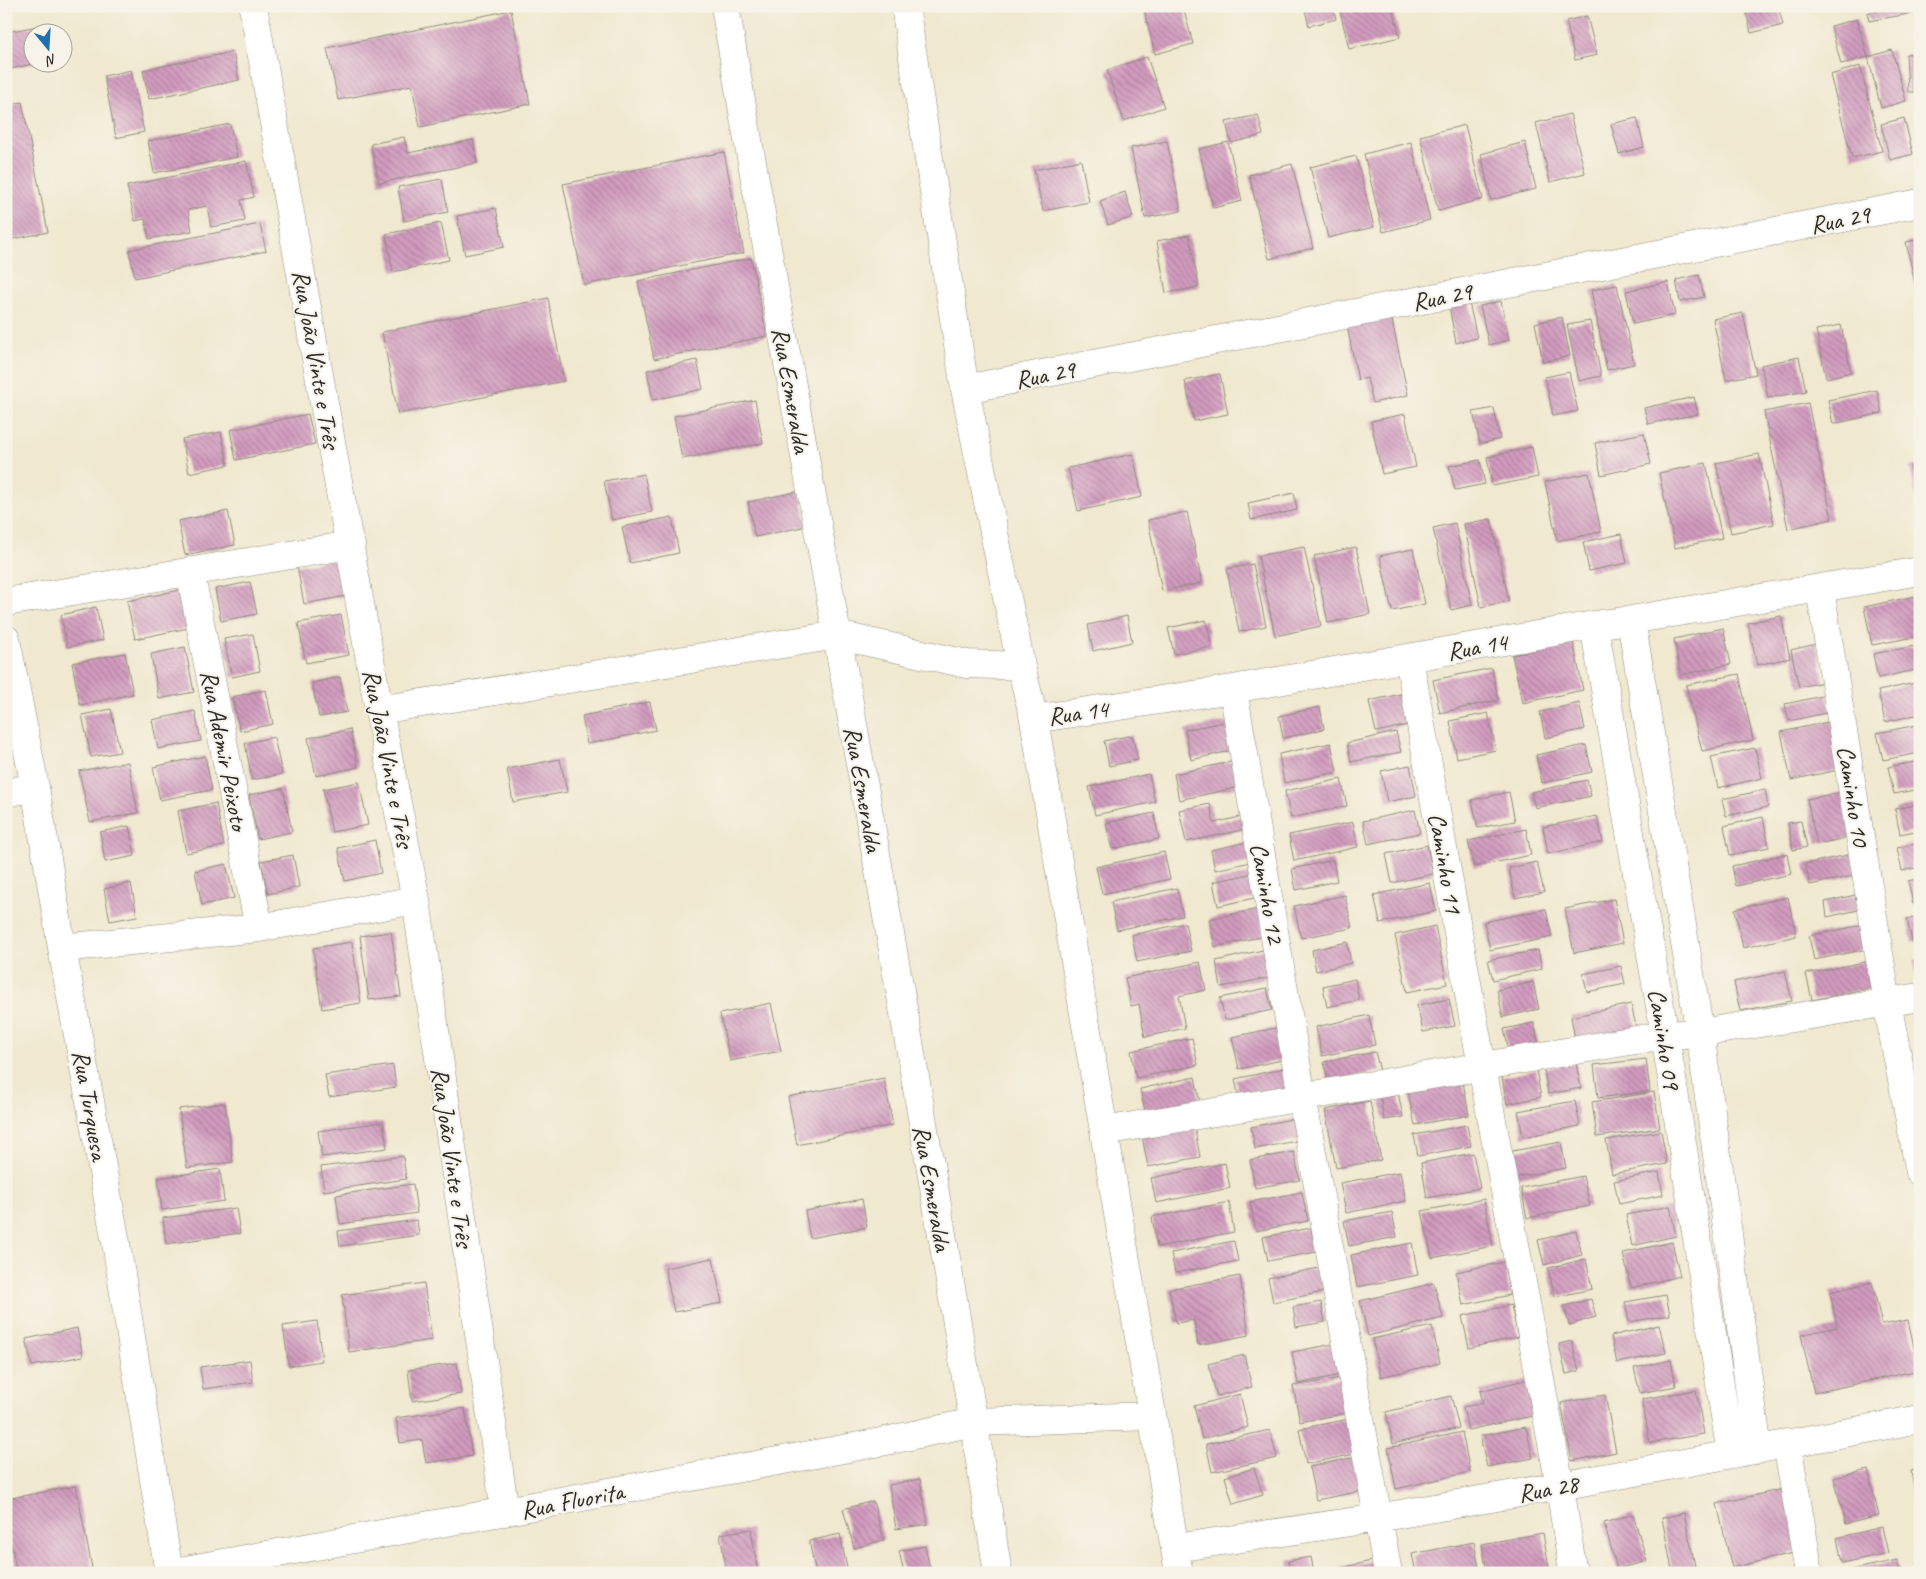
<svg xmlns="http://www.w3.org/2000/svg" width="1926" height="1579" font-family="Caveat,sans-serif">
	<style>
		.building { fill: url(#building-back-hatch) }
		.lines { fill: none; stroke-linecap: round; stroke-linejoin: round }
		.minor-casing { stroke: #8e8a7d; stroke-width: 29 }
		.minor { stroke: #fff; stroke-width: 28 }
		.labels { text-anchor: middle; stroke-width: 4; stroke-linejoin: round; paint-order: stroke }
		.street-label { font-size: 25px; fill: #2b2b2b; stroke: #f7f3e8 }
	</style>
	<defs>
		<pattern id="building-back-hatch" width="6" height="6" patternUnits="userSpaceOnUse" patternTransform="scale(1.25)"><rect width="6" height="6" fill="#d29bbf"/><path d="M-1 5l2 2M0 0l6 6M5-1l2 2" fill="none" stroke="#ab7f9b"/></pattern>
	</defs>
	<rect width="100%" height="100%" fill="#f7f3e8"/>
	<filter id="ink" filterUnits="userSpaceOnUse"><feTurbulence type="fractalNoise" baseFrequency=".02" numOctaves="2"/><feDisplacementMap in="SourceGraphic" scale="10" xChannelSelector="R" yChannelSelector="G"/><feConvolveMatrix kernelMatrix="1 2 1 2 8 2 1 2 1" color-interpolation-filters="sRGB"/></filter>
	<filter id="wash" filterUnits="userSpaceOnUse"><feTurbulence type="fractalNoise" baseFrequency=".0096" numOctaves="4" result="noise"/><feDisplacementMap in="SourceGraphic" scale="20" xChannelSelector="R" yChannelSelector="G"/><feGaussianBlur stdDeviation="1.12" result="paint"/><feColorMatrix in="noise" values="0 0 0 0 0 0 0 0 0 0 0 0 0 0 0 0 0 1.4 0 .05"/><feComposite in="paint" operator="in"/></filter>
	<g filter="url(#wash)">
		<rect width="100%" height="100%" fill="#f0e8cf"/>
		<g id="blocks">
			<path class="building" d="M1143,6H1183L1193,44L1155,54Z
				M1304,6H1333L1336,19L1309,26Z
				M1339,6H1392L1400,37L1349,49Z
				M1748,6H1778L1783,25L1751,33L1745,7Z
				M1901,6H1912L1914,13L1869,21L1867,13Z
				M511,10L530,104L420,127L412,85L338,100L327,48Z
				M1587,16L1597,55L1575,60L1566,21Z
				M1857,19L1868,57L1892,50L1906,101L1881,108L1868,57L1841,64L1831,26Z
				M43,25L45,32H32V62L36,63L6,70V32Z
				M233,52L239,80L149,99L143,70Z
				M1920,53V92H1908L1906,54Z
				M1147,57L1164,107L1124,121L1107,70Z
				M1860,66L1882,151L1852,158L1830,75Z
				M131,70L144,132L116,138L104,76Z
				M22,102L48,232L8,240L6,230V105Z
				M1570,114L1585,173L1550,182L1536,123Z
				M1258,115L1263,135L1231,143L1226,122Z
				M1637,118L1644,147L1619,154L1611,124Z
				M1904,118L1913,154L1890,160L1881,124Z
				M230,124L237,157L154,173L148,141Z
				M1465,125L1483,199L1438,211L1420,136Z
				M404,137L408,153L473,140L477,163L379,183L371,144Z
				M1167,141L1181,211L1145,218L1131,148Z
				M1228,142L1242,201L1213,208L1199,149Z
				M1411,142L1430,220L1383,232L1364,154Z
				M1525,142L1536,189L1491,200L1481,154Z
				M724,152L744,253L584,285L563,184Z
				M1356,156L1374,227L1328,238L1310,167Z
				M1081,160L1089,202L1043,211L1034,170Z
				M246,161L254,197L241,200L245,221L211,227L207,206L188,210L192,231L149,239L145,219L135,221L127,186Z
				M1292,164L1313,248L1269,259L1249,175Z
				M442,179L448,212L404,221L398,187Z
				M1125,192L1133,217L1108,225L1100,201Z
				M496,208L504,247L465,255L457,216Z
				M441,223L449,260L393,272L386,234Z
				M260,224L266,251L135,278L129,250Z
				M1189,235L1199,287L1166,293L1157,241Z
				M1920,239V302H1919L1906,242Z
				M751,258L767,336L654,359L638,281Z
				M1699,275L1704,297L1680,302L1676,280Z
				M1668,282L1675,315L1633,324L1626,291Z
				M1617,285L1634,364L1607,370L1591,290Z
				M548,298L564,381L398,414L382,332Z
				M1501,301L1509,340L1489,345L1480,306Z
				M1469,302L1477,338L1456,343L1449,306Z
				M1743,313L1756,374L1726,380L1713,319Z
				M1391,316L1408,395L1373,403L1367,378L1358,380L1347,326Z
				M1562,317L1570,356L1543,362L1535,323Z
				M1590,321L1601,376L1579,381L1567,325Z
				M1841,325L1851,372L1826,378L1816,330Z
				M1799,357L1806,391L1768,398L1761,365Z
				M697,360L703,389L653,400L647,370Z
				M1569,372L1578,411L1553,416L1545,377Z
				M1220,374L1228,414L1194,421L1185,381Z
				M1877,390L1882,413L1833,424L1828,400Z
				M1694,397L1698,414L1648,424L1644,408Z
				M755,400L763,443L682,459L674,416Z
				M1808,403L1832,519L1788,529L1764,412Z
				M1494,408L1500,439L1480,444L1473,412Z
				M308,414L315,444L236,460L230,430Z
				M1405,414L1416,467L1382,474L1371,421Z
				M221,432L228,465L189,473L182,439Z
				M1644,433L1651,464L1601,475L1595,443Z
				M1532,447L1538,477L1492,486L1487,457Z
				M1133,454L1142,497L1078,511L1068,468Z
				M1759,454L1774,524L1731,533L1716,463Z
				M1480,460L1485,484L1455,490L1449,466Z
				M1706,463L1722,538L1675,548L1659,473Z
				M1920,464V510H1919L1910,466Z
				M1589,473L1601,532L1557,541L1545,482Z
				M644,474L652,512L612,520L604,481Z
				M800,491L807,526L755,537L748,502Z
				M1294,493L1297,510L1251,520L1248,503Z
				M228,511L235,545L185,555L178,521Z
				M1187,512L1202,583L1162,591L1148,520Z
				M672,517L679,553L630,563L622,527Z
				M1491,519L1509,601L1481,607L1464,524Z
				M1455,523L1472,605L1451,610L1433,528Z
				M1621,534L1627,563L1589,571L1583,542Z
				M1304,547L1321,626L1275,636L1258,556Z
				M1356,547L1370,614L1328,623L1314,556Z
				M1413,549L1425,604L1392,611L1380,556Z
				M338,558L346,596L304,604L297,566Z
				M1253,564L1266,626L1239,632L1227,569Z
				M250,582L257,614L221,621L215,589Z
				M180,590L188,628L135,639L127,601Z
				M1920,595V636L1872,645L1864,607Z
				M96,607L103,640L67,647L61,615Z
				M341,615L349,655L306,663L298,623Z
				M1127,616L1132,642L1093,651L1088,625Z
				M1781,616L1790,658L1757,665L1748,623Z
				M1206,620L1212,647L1174,654L1168,628Z
				M1723,628L1731,664L1681,675L1674,639Z
				M253,634L260,671L232,677L224,639Z
				M1573,641L1583,690L1523,703L1512,655Z
				M1816,644L1824,682L1799,687L1791,650Z
				M1920,645V669L1878,678L1873,654Z
				M185,647L194,692L159,699L151,654Z
				M125,653L133,694L80,705L72,663Z
				M1492,668L1498,700L1440,713L1433,680Z
				M1739,674L1753,740L1702,751L1686,685Z
				M340,677L347,712L319,717L312,683Z
				M1920,682V714L1885,722L1878,691Z
				M266,690L273,724L240,731L232,697Z
				M1401,694L1408,725L1376,732L1369,701Z
				M1827,695L1831,712L1789,721L1785,704Z
				M650,702L656,730L587,744L582,716Z
				M1579,703L1585,729L1545,738L1540,712Z
				M1320,707L1324,729L1283,738L1279,716Z
				M111,709L120,752L91,757L82,715Z
				M195,711L201,741L158,749L152,720Z
				M1488,713L1496,750L1457,758L1450,721Z
				M1228,721L1234,750L1191,760L1185,730Z
				M1833,721L1843,769L1791,780L1781,732Z
				M1917,725L1920,739V753L1883,760L1877,733Z
				M350,729L358,767L316,776L308,738Z
				M1396,732L1401,752L1351,762L1347,743Z
				M1132,735L1138,760L1109,766L1104,741Z
				M274,737L282,774L252,780L245,743Z
				M1331,743L1337,772L1284,783L1279,754Z
				M1586,745L1592,772L1542,783L1536,755Z
				M1755,748L1762,778L1718,788L1711,757Z
				M205,756L212,790L160,800L153,767Z
				M560,759L567,792L513,802L507,769Z
				M1235,761L1240,787L1179,800L1174,774Z
				M1920,761V789L1894,794L1888,767Z
				M128,762L138,813L90,822L79,771Z
				M1410,765L1416,796L1387,802L1381,771Z
				M1149,774L1155,802L1095,815L1089,787Z
				M1341,779L1347,806L1291,818L1285,791Z
				M1587,780L1591,796L1535,808L1531,792Z
				M359,782L368,825L332,832L323,789Z
				M283,788L292,832L258,839L249,795Z
				M1765,790L1768,807L1726,816L1722,799Z
				M1509,792L1515,821L1478,828L1472,800Z
				M1842,792L1851,837L1817,844L1807,799Z
				M216,803L224,846L186,853L178,811Z
				M1210,804L1214,823L1244,816L1247,829L1186,842L1179,810Z
				M1920,804V830L1900,834L1895,809Z
				M1415,810L1420,833L1368,844L1363,821Z
				M1154,813L1159,839L1112,849L1106,823Z
				M1597,816L1603,842L1548,854L1543,827Z
				M1763,817L1769,847L1730,855L1724,826Z
				M1801,821L1807,847L1793,850L1788,823Z
				M1353,822L1358,847L1294,861L1289,835Z
				M129,826L135,856L105,862L100,832Z
				M1526,829L1531,855L1474,867L1468,841Z
				M375,840L381,873L345,881L338,848Z
				M1251,841L1255,861L1215,870L1211,850Z
				M1920,843V867L1902,871L1897,848Z
				M1427,845L1433,874L1392,883L1386,854Z
				M1164,852L1170,879L1102,894L1096,867Z
				M1787,854L1791,874L1736,886L1732,866Z
				M1852,854L1857,875L1810,885L1805,864Z
				M293,855L299,887L268,894L261,861Z
				M1333,860L1337,881L1296,890L1292,869Z
				M1537,862L1544,892L1515,898L1509,868Z
				M226,864L234,898L202,905L195,871Z
				M1254,873L1259,897L1218,906L1213,882Z
				M1920,878V903L1913,904L1908,881Z
				M131,883L137,916L110,921L104,889Z
				M1430,883L1436,911L1380,923L1374,895Z
				M1177,888L1183,916L1117,930L1111,902Z
				M1345,895L1352,928L1301,938L1294,906Z
				M1855,895L1858,910L1827,917L1825,902Z
				M1788,897L1796,936L1743,948L1735,909Z
				M1614,899L1623,943L1574,953L1565,909Z
				M1259,909L1264,936L1215,947L1209,919Z
				M1546,909L1552,937L1490,950L1484,922Z
				M1920,917V940L1912,942L1907,919Z
				M1185,923L1191,951L1137,962L1132,935Z
				M1867,924L1872,948L1814,960L1809,936Z
				M1435,926L1447,984L1407,992L1395,935Z
				M391,932L401,996L369,1000L360,936Z
				M352,942L361,1003L322,1009L313,948Z
				M1347,942L1351,963L1316,971L1312,950Z
				M1267,949L1273,977L1221,987L1216,961Z
				M1538,950L1542,969L1493,980L1488,960Z
				M1920,959V986H1919L1914,960Z
				M1869,961L1875,987L1812,1000L1806,974Z
				M1200,962L1206,990L1179,996L1185,1028L1145,1037L1139,1004L1131,1006L1125,978Z
				M1621,966L1625,984L1587,992L1583,974Z
				M1785,971L1792,1001L1740,1011L1734,982Z
				M1355,979L1359,1000L1327,1007L1323,986Z
				M1533,982L1539,1009L1503,1017L1497,990Z
				M1267,988L1272,1010L1225,1020L1220,998Z
				M1449,999L1455,1026L1423,1032L1417,1005Z
				M771,1003L781,1051L730,1061L720,1014Z
				M1631,1004L1637,1031L1576,1044L1571,1017Z
				M1369,1015L1375,1045L1322,1056L1316,1027Z
				M1534,1023L1540,1050L1510,1056L1504,1029Z
				M1280,1027L1287,1059L1239,1069L1232,1037Z
				M1192,1038L1198,1065L1136,1078L1131,1051Z
				M1375,1052L1380,1071L1328,1082L1324,1062Z
				M1646,1059L1650,1091L1598,1098L1594,1065Z
				M1576,1063L1581,1088L1548,1094L1544,1069Z
				M393,1065L396,1087L329,1097L325,1075Z
				M1285,1068L1290,1092L1240,1103L1235,1079Z
				M1536,1070L1541,1097L1507,1104L1502,1077Z
				M1195,1077L1200,1103L1146,1115L1140,1089Z
				M884,1078L893,1125L797,1145L788,1097Z
				M1463,1082L1469,1115L1415,1125L1408,1092Z
				M1398,1092L1403,1117L1384,1120L1380,1096Z
				M1654,1092L1660,1128L1597,1137L1592,1102Z
				M1370,1101L1381,1160L1336,1168L1325,1110Z
				M1575,1101L1580,1126L1523,1137L1518,1111Z
				M225,1103L233,1162L187,1168L179,1109Z
				M1297,1118L1301,1140L1255,1149L1251,1127Z
				M383,1122L387,1148L322,1157L318,1131Z
				M1194,1125L1200,1157L1148,1167L1142,1136Z
				M1467,1125L1471,1146L1418,1156L1414,1135Z
				M1661,1131L1667,1164L1612,1174L1606,1140Z
				M1561,1142L1566,1168L1513,1178L1507,1152Z
				M1294,1152L1300,1180L1255,1188L1250,1160Z
				M1473,1153L1480,1188L1427,1198L1421,1163Z
				M403,1156L406,1179L324,1191L321,1167Z
				M1225,1163L1230,1188L1156,1203L1151,1178Z
				M220,1169L224,1201L162,1210L158,1178Z
				M1400,1172L1406,1201L1346,1213L1340,1183Z
				M1659,1172L1663,1195L1619,1204L1614,1181Z
				M1583,1176L1590,1206L1527,1218L1521,1188Z
				M413,1184L417,1213L340,1224L336,1195Z
				M1302,1192L1308,1221L1256,1231L1250,1202Z
				M862,1199L867,1227L810,1238L805,1211Z
				M1484,1199L1493,1246L1432,1258L1422,1211Z
				M1229,1202L1234,1232L1157,1247L1152,1217Z
				M1670,1206L1676,1236L1632,1246L1626,1215Z
				M236,1208L240,1233L166,1244L163,1218Z
				M1392,1212L1397,1237L1349,1246L1344,1221Z
				M417,1220L419,1235L340,1246L338,1231Z
				M1311,1228L1316,1252L1268,1261L1263,1237Z
				M1576,1231L1582,1255L1544,1265L1538,1240Z
				M1234,1241L1238,1261L1175,1273L1171,1253Z
				M1672,1242L1680,1276L1631,1288L1623,1253Z
				M1412,1243L1418,1275L1357,1287L1351,1255Z
				M713,1258L722,1303L674,1312L665,1268Z
				M1586,1259L1592,1289L1555,1297L1548,1268Z
				M1504,1262L1510,1295L1463,1305L1456,1272Z
				M1319,1268L1324,1292L1273,1302L1268,1278Z
				M1240,1276L1249,1335L1198,1345L1194,1320L1176,1323L1169,1289Z
				M1872,1282L1882,1325L1908,1320L1919,1370L1814,1393L1801,1335L1837,1327L1830,1292Z
				M424,1283L432,1340L349,1352L342,1295Z
				M1434,1283L1443,1318L1368,1336L1360,1301Z
				M1666,1295L1670,1315L1629,1322L1625,1302Z
				M1591,1299L1596,1317L1569,1325L1564,1306Z
				M1321,1302L1325,1322L1296,1327L1293,1307Z
				M1511,1305L1518,1337L1469,1348L1462,1316Z
				M317,1321L322,1361L289,1366L283,1326Z
				M1659,1325L1666,1353L1617,1363L1611,1336Z
				M1432,1326L1440,1363L1381,1377L1372,1339Z
				M77,1328L83,1356L32,1366L26,1339Z
				M1572,1341L1579,1371L1566,1374L1559,1344Z
				M1334,1344L1340,1375L1298,1384L1292,1352Z
				M1244,1355L1252,1387L1217,1396L1208,1364Z
				M250,1360L253,1382L203,1389L200,1367Z
				M1671,1360L1676,1386L1640,1393L1634,1368Z
				M457,1363L461,1394L412,1401L408,1370Z
				M1341,1378L1347,1413L1300,1422L1293,1386Z
				M1533,1378L1542,1414L1468,1430L1463,1407L1483,1403L1480,1391Z
				M1696,1390L1704,1434L1650,1443L1642,1399Z
				M1240,1394L1248,1427L1202,1439L1194,1406Z
				M1605,1395L1616,1452L1572,1461L1561,1403Z
				M1451,1396L1459,1428L1393,1444L1386,1412Z
				M465,1408L472,1456L426,1463L422,1440L400,1443L396,1418Z
				M1349,1419L1355,1454L1306,1464L1299,1429Z
				M1526,1427L1533,1458L1487,1467L1480,1436Z
				M1270,1430L1277,1458L1212,1472L1206,1444Z
				M1462,1432L1470,1472L1396,1489L1388,1448Z
				M1355,1457L1362,1491L1316,1500L1309,1467Z
				M1254,1468L1263,1495L1233,1504L1225,1477Z
				M1920,1469V1516H1919L1911,1471Z
				M1868,1470L1879,1516L1846,1524L1834,1478Z
				M920,1479L928,1524L896,1529L889,1485Z
				M76,1486L92,1568L68,1573H17L6,1519V1499Z
				M1787,1488L1801,1551L1732,1568L1717,1504Z
				M873,1501L884,1540L854,1548L843,1509Z
				M1684,1513L1695,1566L1672,1570L1662,1518Z
				M1633,1514L1647,1561L1617,1569L1604,1523Z
				M1882,1527L1888,1553L1842,1563L1837,1538Z
				M751,1529L758,1573H727L720,1534Z
				M1543,1533L1550,1573H1487L1482,1544Z
				M840,1534L848,1573H816L809,1541Z
				M1474,1542L1480,1573H1416L1412,1554Z
				M925,1546L931,1573H904L899,1551Z
				M1311,1557L1314,1573H1290L1288,1561Z
				M1380,1559L1383,1573H1333L1332,1570Z
				M1897,1560L1900,1573H1842V1572Z"/>
		</g>
	</g>
	<g filter="url(#ink)">
		<use href="#blocks" fill-opacity="0" stroke="#8e8a7d" stroke-width="1"/>
		<g class="lines">
			<g class="minor-casing">
				<path id="minor" d="M253,6L379,710L416,900L505,1512
					M725,6C760,216 800,426 837,635C893,947 948,1260 998,1573
					M905,6L965,389L1021,666L1034,719L1179,1573
					M965,389L1920,203
					M190,571L259,928
					M1820,589L1887,1003L1920,1172
					M6,602L351,545
					M1631,620L1700,1033L1758,1450
					M1594,625L1665,1035L1731,1454
					M6,639L35,787L62,948L116,1243L169,1573
					M1409,658L1482,1067L1560,1486L1573,1573
					M1233,689L1302,1097L1388,1573
					M379,710L837,635L967,664L1021,666
					M1034,719L1233,689L1594,625L1631,620L1920,571
					M6,793L35,787
					M62,948L259,928L416,900
					M1104,1131L1665,1035L1700,1033L1920,997
					M1787,1443L1809,1573
					M1175,1548L1377,1518L1560,1486L1920,1419
					M169,1573L881,1442L974,1422L1152,1416"/>
			</g>
			<use href="#minor" class="minor"/>
		</g>
	</g>
	<g class="labels">
		<g class="street-label">
			<text transform="translate(1840 219) rotate(-11)" y="9">Rua 29</text>
			<text transform="translate(1442 296) rotate(-11)" y="9">Rua 29</text>
			<text transform="translate(317 359) rotate(80)" y="9">Rua João Vinte e Três</text>
			<text transform="translate(1045 374) rotate(-11)" y="9">Rua 29</text>
			<text transform="translate(792 390) rotate(80)" y="9">Rua Esmeralda</text>
			<text transform="translate(1477 646) rotate(-10)" y="9">Rua 14</text>
			<text transform="translate(1078 712) rotate(-8)" y="9">Rua 14</text>
			<text transform="translate(225 750) rotate(79)" y="9">Rua Ademir Peixoto</text>
			<text transform="translate(389 758) rotate(79)" y="9">Rua João Vinte e Três</text>
			<text transform="translate(864 789) rotate(80)" y="9">Rua Esmeralda</text>
			<text transform="translate(1854 796) rotate(81)" y="9">Caminho 10</text>
			<text transform="translate(1446 863) rotate(80)" y="9">Caminho 11</text>
			<text transform="translate(1268 893) rotate(80)" y="9">Caminho 12</text>
			<text transform="translate(1665 1039) rotate(81)" y="9">Caminho 09</text>
			<text transform="translate(91 1105) rotate(80)" y="9">Rua Turquesa</text>
			<text transform="translate(453 1157) rotate(82)" y="9">Rua João Vinte e Três</text>
			<text transform="translate(933 1188) rotate(80)" y="9">Rua Esmeralda</text>
			<text transform="translate(1548 1488) rotate(-10)" y="9">Rua 28</text>
			<text transform="translate(572 1500) rotate(-11)" y="9">Rua Fluorita</text>
		</g>
	</g>
	<rect width="1926" height="1579" fill="none" stroke="#f7f3e8" stroke-width="25"/>
	<g transform="translate(48 48) rotate(162)"><circle r="24" fill="#f7f3e8" stroke="#a5a39c"/>
	<path d="M0-4L9 19L0 12L-9 19Z" fill="#1f6fb2"/>
	<text y="-8" font-size="14" font-weight="bold" text-anchor="middle" fill="#2b2b2b">N</text>
	</g>
</svg>
